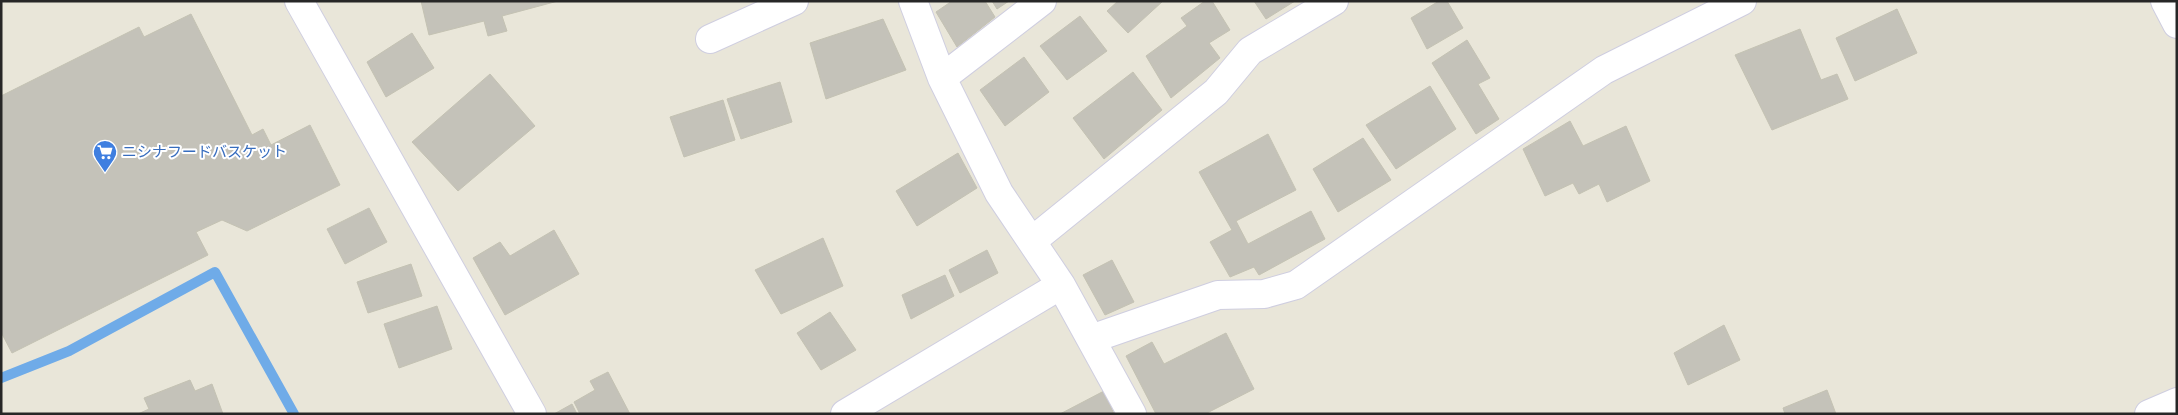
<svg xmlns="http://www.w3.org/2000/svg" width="2178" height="415" font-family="Jost,'Noto Sans JP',sans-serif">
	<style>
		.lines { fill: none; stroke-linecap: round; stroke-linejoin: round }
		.stream { stroke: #6fabe8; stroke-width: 10 }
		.building { fill: #c4c2b9; stroke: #c4c2b3 }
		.minor-casing { stroke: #cfcee0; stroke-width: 30 }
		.minor { stroke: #fff; stroke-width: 28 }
		.labels { text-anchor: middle; stroke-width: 4; stroke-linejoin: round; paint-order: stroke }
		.shop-label { font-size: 15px; fill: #366cbe; stroke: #fff; text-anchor: start }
	</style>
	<rect width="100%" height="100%" fill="#e9e6d9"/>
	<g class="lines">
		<path class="stream" d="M1,378L69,351L215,272L294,414"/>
	</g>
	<path class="building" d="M421,1H558L502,16L507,31L488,36L484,21L429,35Z
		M952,1H985L995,17L957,47L936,12Z
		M992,1H1009L997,9Z
		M1118,1H1163L1128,33L1107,11Z
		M1205,1H1212L1230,30L1209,43L1220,58L1171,98L1146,56L1187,26L1181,18Z
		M1254,1H1295L1266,19Z
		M1439,1H1447L1463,28L1427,49L1411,18Z
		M1897,9L1917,53L1855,81L1836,38Z
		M191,14L252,135L263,129L271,145L310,125L340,185L247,231L222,220L196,232L208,255L12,353L1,332V96L139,27L144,37Z
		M1080,16L1107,51L1067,80L1040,46Z
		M883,19L906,70L826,99L810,43Z
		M1800,29L1821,80L1837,74L1848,99L1772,130L1735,55Z
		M412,33L434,68L386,97L367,62Z
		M1467,40L1490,78L1478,84L1499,119L1476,134L1432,63Z
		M1024,57L1049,92L1005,126L980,90Z
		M1133,72L1162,110L1104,159L1073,118Z
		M490,74L535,126L458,191L412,142Z
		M780,82L792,122L741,139L727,99Z
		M1430,86L1456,129L1396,169L1366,125Z
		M723,100L735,140L684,157L670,117Z
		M1570,121L1583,146L1626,126L1650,181L1607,202L1599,184L1579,194L1573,183L1545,196L1523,149Z
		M1268,134L1296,190L1236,221L1248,244L1311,211L1325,239L1259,275L1254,267L1230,277L1210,242L1232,230L1199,172Z
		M1363,138L1391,180L1338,212L1313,169Z
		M958,153L977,188L917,226L896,191Z
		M369,208L387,242L345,264L327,229Z
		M554,230L579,274L505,315L473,258L500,242L510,256Z
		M823,238L843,286L781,314L755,270Z
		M987,250L998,273L960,293L949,270Z
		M1112,260L1134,302L1105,315L1083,275Z
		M411,264L422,296L368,313L357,282Z
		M945,275L954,296L911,319L902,295Z
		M437,306L452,349L399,368L384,324Z
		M830,312L856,350L821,370L797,333Z
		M1724,325L1740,360L1688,385L1674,353Z
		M1226,333L1254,389L1205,414H1156L1126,356L1152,342L1164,364Z
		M608,372L630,414H580L574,402L595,390L590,381Z
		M190,380L195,391L212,384L223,414H138L149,409L144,398Z
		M1827,390L1836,414H1785L1783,408Z
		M1104,391L1114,414H1060Z
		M572,404L577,414H554Z"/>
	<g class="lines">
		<g class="minor-casing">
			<path id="minor" d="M299,1L532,414
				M913,1L942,78L999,193L1061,285L1132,414
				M2165,1L2177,24
				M710,39L794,1
				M942,78L1042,1
				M1032,241L1216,92L1250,51L1334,1
				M1091,339L1218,295L1264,294L1296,285L1604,70L1742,1
				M845,414L1061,285
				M2149,414L2177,402"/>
		</g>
		<use href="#minor" class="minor"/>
	</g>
	<defs>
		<g id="supermarket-pin" transform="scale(1.25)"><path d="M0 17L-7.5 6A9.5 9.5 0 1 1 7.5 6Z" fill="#3f7fe0" stroke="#fff"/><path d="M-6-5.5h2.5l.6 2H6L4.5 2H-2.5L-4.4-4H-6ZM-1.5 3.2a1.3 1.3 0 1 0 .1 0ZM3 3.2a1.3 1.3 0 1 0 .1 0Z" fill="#fff"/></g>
	</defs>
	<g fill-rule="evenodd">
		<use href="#supermarket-pin" x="105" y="152"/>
	</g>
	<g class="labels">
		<g class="shop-label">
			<text x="122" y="157">ニシナフードバスケット</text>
		</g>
	</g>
	<rect width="2178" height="415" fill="none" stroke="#272727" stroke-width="5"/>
</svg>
